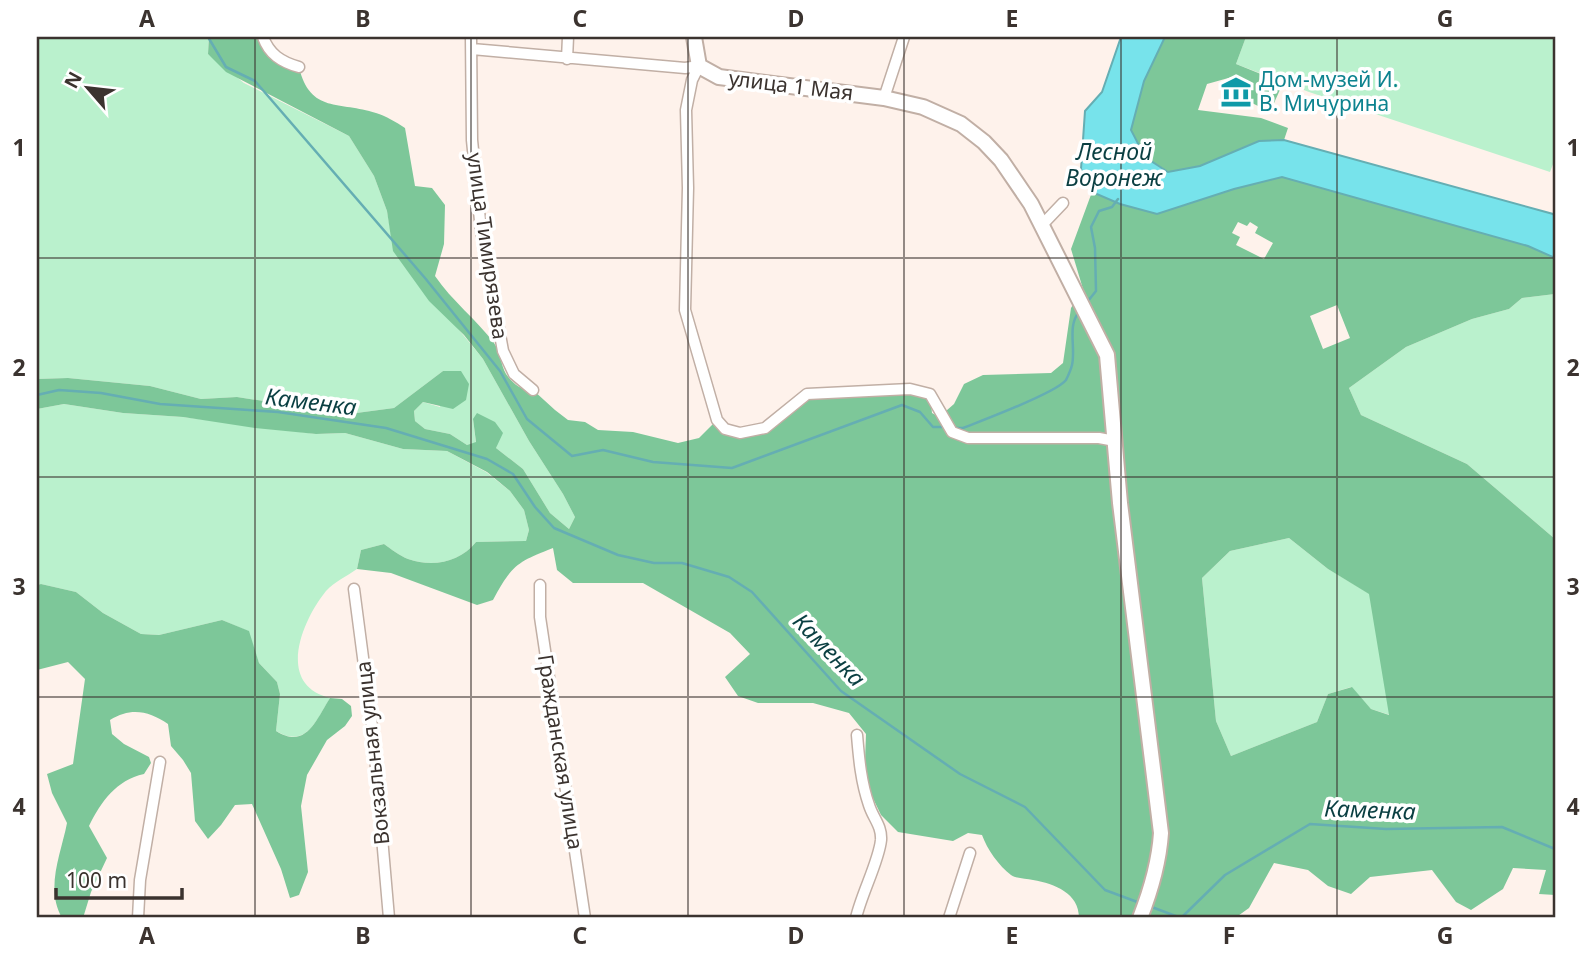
<svg xmlns="http://www.w3.org/2000/svg" width="1592" height="955" font-family="'Noto Sans',sans-serif">
	<style>
		.green { fill: #baf1cd }
		.forest { fill: #7dc799; fill-rule: evenodd }
		.water { fill: #77e3eb; stroke: #65aeb3; stroke-width: 2 }
		.lines { fill: none; stroke-linecap: round; stroke-linejoin: round }
		.stream { stroke: #65aeb3; stroke-width: 2.5 }
		.street-casing { stroke: #c1afa5; stroke-width: 13 }
		.secondary-casing { stroke: #c1afa5; stroke-width: 18 }
		.street { stroke: #fff; stroke-width: 10 }
		.secondary { stroke: #fff; stroke-width: 14 }
		.grid { fill: none; stroke: #3b332f; stroke-width: 2; stroke-opacity: 0.55 }
		.labels { text-anchor: middle; stroke-width: 7; stroke-linejoin: round; paint-order: stroke }
		.culture-label { font-size: 21px; fill: #0d838f; stroke: #fff; text-anchor: start }
		.street-label { font-size: 21px; fill: #3b332f; stroke: #fff }
		.water-label { font-size: 23px; font-style: italic; fill: #0a3f42; stroke: #fff }
		.neatline { fill: none; stroke: #3b332f; stroke-width: 2.5 }
		.grid-label { font-size: 23px; text-anchor: middle; font-weight: bold; fill: #3b332f }
	</style>
	<rect width="100%" height="100%" fill="#fef2eb"/>
	<path class="green" d="M37,37H209L208,54L244,83L349,136L374,176L387,211L394,251L483,359L529,441L563,494L575,517L569,529L550,513L523,469L496,448L498,440L473,419L476,443L467,445L450,434L425,429L415,421L414,411L423,402L440,407L443,371L394,408L349,414L237,397L201,399L150,386L68,378L37,379Z
		M1246,37H1555V159L1550,172L1309,92L1236,64Z
		M1555,294V539L1467,464L1361,415L1349,388L1406,347L1472,319L1509,309L1522,298Z
		M64,404L123,413L183,417L316,434L345,433L403,449L447,451L486,472L510,491L524,510L529,530L526,541L476,542C460,562 433,568 408,559C400,556 391,549 384,544L361,550L357,569C347,576 334,582 326,591C301,622 276,685 330,698C316,721 306,749 276,731L280,694L277,682L259,663L248,631L222,620L159,635L141,634L103,613L76,592L41,584L37,585V409Z
		M1289,538L1328,569L1370,594L1390,715L1371,709L1351,687L1328,694L1317,722L1231,756L1216,721L1202,578L1230,551Z"/>
	<path class="forest" d="M209,37H263L267,49L299,67C310,114 340,101 376,113C386,116 396,122 405,128L415,186L432,188L445,205L444,244L435,276C452,301 476,319 494,343C500,352 501,365 506,374C512,383 523,392 533,390L555,410L568,420L585,422L598,430L633,432L678,443L699,438L717,420L725,429L754,431L807,394H930L932,413L939,417L954,404L964,384L983,375L1051,373L1063,363L1071,308L1083,289L1071,249L1092,192L1120,204L1157,214L1234,189L1282,177L1528,246L1555,258V294L1522,298L1509,309L1472,319L1406,347L1349,388L1361,415L1467,464L1555,539V895L1539,894L1546,870L1513,868L1503,889L1471,910L1456,902L1432,870L1370,877L1351,894L1328,886L1308,870L1274,863L1249,908L1235,918H1139L1133,915L1130,918H1079C1079,893 1055,884 1033,880C1026,878 1017,879 1011,875C999,866 987,849 982,835L968,833L953,841L898,832L881,815L868,788L865,761L866,734L849,713L813,703H758L738,696L725,677L750,654L730,633L643,583H573L557,570L553,548C517,562 512,565 493,600L477,605L391,573L357,569L361,550L384,544C391,549 400,556 408,559C433,568 460,562 476,542L526,541L529,530L524,510L510,491L487,472L447,451L403,449L345,433L316,434L255,428L183,417L123,413L64,404L37,409V379L68,378L150,386L201,399L237,397L349,414L394,408L443,371H461L469,384L466,400L453,409L423,402L414,411L415,421L425,429L450,434L467,445L476,442L473,419L477,413L495,422L503,433L496,448L523,469L550,513L569,529L575,517L563,494L529,441L483,359L464,335L429,301L393,251L387,211L374,176L349,136L226,72L208,54ZM1238,222L1247,226L1250,222L1258,227L1255,233L1273,243L1264,259L1236,245L1240,237L1232,233ZM1337,305L1350,338L1323,349L1310,316ZM1289,538L1328,569L1369,594L1389,715L1371,709L1352,687L1328,694L1317,722L1231,756L1216,721L1202,578L1230,551Z
		M1165,37H1246L1236,64L1283,83L1270,112L1250,102L1232,77L1207,84L1198,110L1261,118L1288,128L1284,140L1259,141L1200,166L1169,172L1145,157L1131,130L1144,81Z
		M41,584L76,592L103,613L141,634L159,635L222,620L249,631L259,663L277,682L280,694L276,731C306,750 316,720 330,698L342,699L351,706L352,716L345,726L327,740L307,775L301,806L308,872L299,895L290,898L281,869L252,804L235,805L221,825L208,839L195,821L191,773L183,760L171,746L168,724C149,711 131,707 110,720L112,734L124,744L149,757L151,763L144,774C116,780 101,802 89,826L107,858L91,892L83,918H62C45,888 61,854 67,823L52,793L47,774L73,764L85,679L68,662L37,670V585Z"/>
	<path class="water" d="M1121,37H1165L1144,81L1131,130L1145,157L1168,172L1200,166L1259,141L1284,140L1553,214L1555,216V258L1528,246L1282,177L1234,189L1157,214L1120,204L1092,192L1081,169L1085,111L1102,92Z"/>
	<g class="lines">
		<path class="stream" d="M208,37L226,67L255,81L425,278L500,371L527,419L572,456L603,450L653,462L732,468L902,405L920,412L933,427H945
			M1088,301L1096,291L1095,248L1091,227L1099,211L1112,207L1118,199
			M37,395L59,390L101,393L160,404L278,412L386,428L487,459L513,474L535,507L554,528L618,555L654,563H682L729,577L752,592L841,691L960,774L1025,807L1105,890L1140,903
			M952,428H963C981,421 1056,393 1066,380C1068,376 1071,369 1072,365C1076,348 1067,326 1079,312
			M1149,906L1181,918L1225,875L1310,824L1386,829L1502,827L1555,849"/>
		<g class="street-casing">
			<path id="street" d="M263,37C269,54 281,62 299,67
				M471,37L472,140L481,231L503,351L514,374L533,390
				M472,49L685,68L699,66
				M567,59L568,37
				M699,66L692,80L686,110L688,188L685,310L717,420L725,429L740,433L765,428L807,394L910,389L930,394L952,432L968,438H1099L1115,441
				M884,98L904,37
				M1042,225L1063,203
				M540,585V617L585,918
				M354,589L373,734L389,918
				M138,918L140,880L160,762
				M856,918C861,895 879,861 881,840C882,826 873,818 869,805C861,782 859,759 857,735
				M949,918L970,853"/>
		</g>
		<g class="secondary-casing">
			<path id="secondary" d="M694,37L699,66L719,77L884,98L923,107L961,124L984,142L1001,160L1031,204L1107,355L1120,503L1161,833C1159,864 1151,890 1140,918"/>
		</g>
		<use href="#street" class="street"/>
		<use href="#secondary" class="secondary"/>
	</g>
	<path class="grid" d="M255,37V918M471,37V918M688,37V918M904,37V918M1121,37V918M1337,37V918M37,258H1555M37,477H1555M37,697H1555"/>
	<defs>
		<g id="museum-bare" transform="scale(2.415)"><path d="M0-6L6-3V-2H-6V-3ZM-5-1h2V3h-2ZM-1-1h2V3h-2ZM3-1h2V3H3ZM-6 4H6V6H-6Z" fill="#0f9aa8" stroke="#fff" stroke-width="2.5" paint-order="stroke"/></g>
	</defs>
	<g fill-rule="evenodd">
		<use href="#museum-bare" x="1236" y="92"/>
	</g>
	<g class="labels">
		<g class="culture-label">
			<text x="1259" y="87">Дом-музей И.<tspan x="1259" dy="24">В. Мичурина</tspan></text>
		</g>
		<g class="street-label">
			<text transform="translate(791 86) rotate(7)" y="7">улица 1 Мая</text>
			<text transform="translate(487 246) rotate(82)" y="7">улица Тимирязева</text>
			<text transform="translate(560 752) rotate(81)" y="7">Гражданская улица</text>
			<text transform="translate(373 753) rotate(-96)" y="7">Вокзальная улица</text>
		</g>
		<g class="water-label">
			<text x="1114" y="160">Лесной<tspan x="1114" dy="26">Воронеж</tspan></text>
			<text transform="translate(311 402) rotate(7)" y="8">Каменка</text>
			<text transform="translate(829 650) rotate(46)" y="8">Каменка</text>
			<text transform="translate(1370 810) rotate(2)" y="8">Каменка</text>
		</g>
	</g>
	<rect width="1592" height="955" fill="none" stroke="#ffffff" stroke-width="77"/>
	<g transform="translate(88 88) rotate(298)" stroke="#ffffff" stroke-width="5" paint-order="stroke">
	<path d="M0-5L12 26L0 18L-12 26Z" fill="#3b332f"/>
	<text y="-10" font-size="19" font-weight="bold" text-anchor="middle" fill="#3b332f">N</text>
	</g>
	<path d="M56 888v10h126v-10" fill="none" stroke="#3b332f" stroke-width="3.5"/>
	<text x="66" y="888" font-size="21" fill="#3b332f" stroke="#ffffff" stroke-width="5" paint-order="stroke">100 m</text>
	<rect x="38" y="38" width="1516" height="878" class="neatline"/>
	<g class="grid-label">
		<text x="147" y="27">A</text>
		<text x="363" y="27">B</text>
		<text x="580" y="27">C</text>
		<text x="796" y="27">D</text>
		<text x="1012" y="27">E</text>
		<text x="1229" y="27">F</text>
		<text x="1445" y="27">G</text>
		<text x="19" y="156">1</text>
		<text x="1573" y="156">1</text>
		<text x="19" y="376">2</text>
		<text x="1573" y="376">2</text>
		<text x="19" y="595">3</text>
		<text x="1573" y="595">3</text>
		<text x="19" y="815">4</text>
		<text x="1573" y="815">4</text>
		<text x="147" y="944">A</text>
		<text x="363" y="944">B</text>
		<text x="580" y="944">C</text>
		<text x="796" y="944">D</text>
		<text x="1012" y="944">E</text>
		<text x="1229" y="944">F</text>
		<text x="1445" y="944">G</text>
	</g>
</svg>
